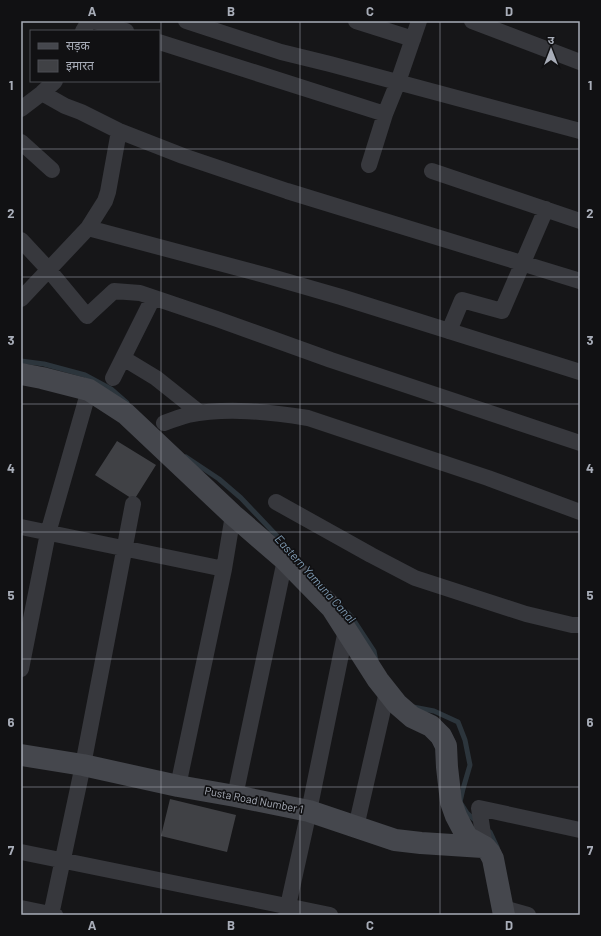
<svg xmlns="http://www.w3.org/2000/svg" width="601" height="936" font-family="Barlow,'Noto Sans Devanagari',sans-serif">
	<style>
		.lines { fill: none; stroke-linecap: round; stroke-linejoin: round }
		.stream { stroke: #2c353c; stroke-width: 5 }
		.building { fill: #404145 }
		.street { stroke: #37383d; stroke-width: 16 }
		.secondary { stroke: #45474d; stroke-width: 22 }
		.grid { fill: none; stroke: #a8adb8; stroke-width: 1; stroke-opacity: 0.55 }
		.labels { text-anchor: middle; stroke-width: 3.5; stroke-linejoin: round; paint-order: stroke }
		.street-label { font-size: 11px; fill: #a8adb8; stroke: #111113 }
		.water-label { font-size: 12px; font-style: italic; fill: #7f9bb3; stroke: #111113 }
		.neatline { fill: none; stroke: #a8adb8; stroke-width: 1.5 }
		.grid-label { font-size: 13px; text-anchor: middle; font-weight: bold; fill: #a8adb8 }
	</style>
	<rect width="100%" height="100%" fill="#161618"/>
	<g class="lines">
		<path class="stream" d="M21,361L44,364L85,375L111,389L127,403
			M186,457L219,479L241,498L294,554
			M347,612L353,619L374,651L376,661
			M413,707L434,711L458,722L465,740L470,765L463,789L460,802L467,813L477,822
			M487,830L490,832L497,847"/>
	</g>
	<path class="building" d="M117,441L156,465L134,500L95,475Z
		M170,799L236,815L227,852L161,836Z"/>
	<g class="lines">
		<path class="street" d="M95,21L126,31
			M186,21L281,52L330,64L580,131
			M356,21L413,39
			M472,21L580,62
			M83,31L89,21
			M159,42L385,114L398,82L419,21
			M42,93L65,106L81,112L119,131L183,156L287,191L580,281
			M21,109L42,93L55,81
			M21,142L52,170
			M369,165L385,114
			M432,171L580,221
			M88,228L268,276L341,297L580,372
			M21,240L48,269L87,316L114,291L140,293L217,319L331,360L580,443
			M21,299L88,228L105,201L108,192L119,131
			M449,331L462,300L502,311L546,209
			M123,358L156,378L200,413
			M113,378L153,298
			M164,423C172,420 180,417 188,415C227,407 269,412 308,418L488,478L580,512
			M276,502L371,555L415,578L526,614L572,625H580
			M21,527L224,569
			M21,669L48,533L89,390
			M178,786L224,569L233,515
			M235,796L285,560
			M356,827L387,692
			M485,847L479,808L580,830
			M21,852L330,915
			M21,908L55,915
			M503,908L528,915
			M51,915L83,765L133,504
			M286,915L309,811L346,630"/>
		<path class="secondary" d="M21,374L42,378L89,390L126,414L233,515L285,560L332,608L378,680L397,704L412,717L431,726L441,736L446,746L447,767L451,802L456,816L467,837L485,847L490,853L493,859L504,915
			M21,755L83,765L178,786L235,796L309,811L395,840L421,843L483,847"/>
	</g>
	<path class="grid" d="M161,21V915M300,21V915M440,21V915M21,149H580M21,277H580M21,404H580M21,532H580M21,659H580M21,787H580"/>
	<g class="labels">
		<g class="street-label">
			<text transform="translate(254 800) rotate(11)" y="4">Pusta Road Number 1</text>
		</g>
		<g class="water-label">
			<text transform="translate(315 579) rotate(48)" y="4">Eastern Yamuna Canal</text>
		</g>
	</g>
	<rect width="601" height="936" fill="none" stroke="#111113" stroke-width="44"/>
	<rect x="30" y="30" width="130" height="52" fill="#111113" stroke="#4d4f55"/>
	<rect x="38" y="43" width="20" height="6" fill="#45474d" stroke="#4d4f55"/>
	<text x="66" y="50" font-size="12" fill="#a8adb8">सड़क</text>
	<rect x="38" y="60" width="20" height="12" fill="#404145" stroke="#4d4f55"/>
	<text x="66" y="70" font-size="12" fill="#a8adb8">इमारत</text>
	<g transform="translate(551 50)" stroke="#111113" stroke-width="3" paint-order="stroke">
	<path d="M0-3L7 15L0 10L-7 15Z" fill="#a8adb8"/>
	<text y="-6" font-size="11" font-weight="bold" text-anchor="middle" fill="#a8adb8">उ</text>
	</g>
	<rect x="22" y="22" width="557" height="892" class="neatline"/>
	<g class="grid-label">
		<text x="92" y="16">A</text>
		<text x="231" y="16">B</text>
		<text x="370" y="16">C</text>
		<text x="509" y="16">D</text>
		<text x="11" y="90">1</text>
		<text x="590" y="90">1</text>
		<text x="11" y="218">2</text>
		<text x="590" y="218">2</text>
		<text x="11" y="345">3</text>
		<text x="590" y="345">3</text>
		<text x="11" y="473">4</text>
		<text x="590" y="473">4</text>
		<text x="11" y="600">5</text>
		<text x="590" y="600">5</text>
		<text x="11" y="727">6</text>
		<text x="590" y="727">6</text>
		<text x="11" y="855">7</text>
		<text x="590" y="855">7</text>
		<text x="92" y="930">A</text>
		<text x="231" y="930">B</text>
		<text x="370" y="930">C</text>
		<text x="509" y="930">D</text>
	</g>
</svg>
